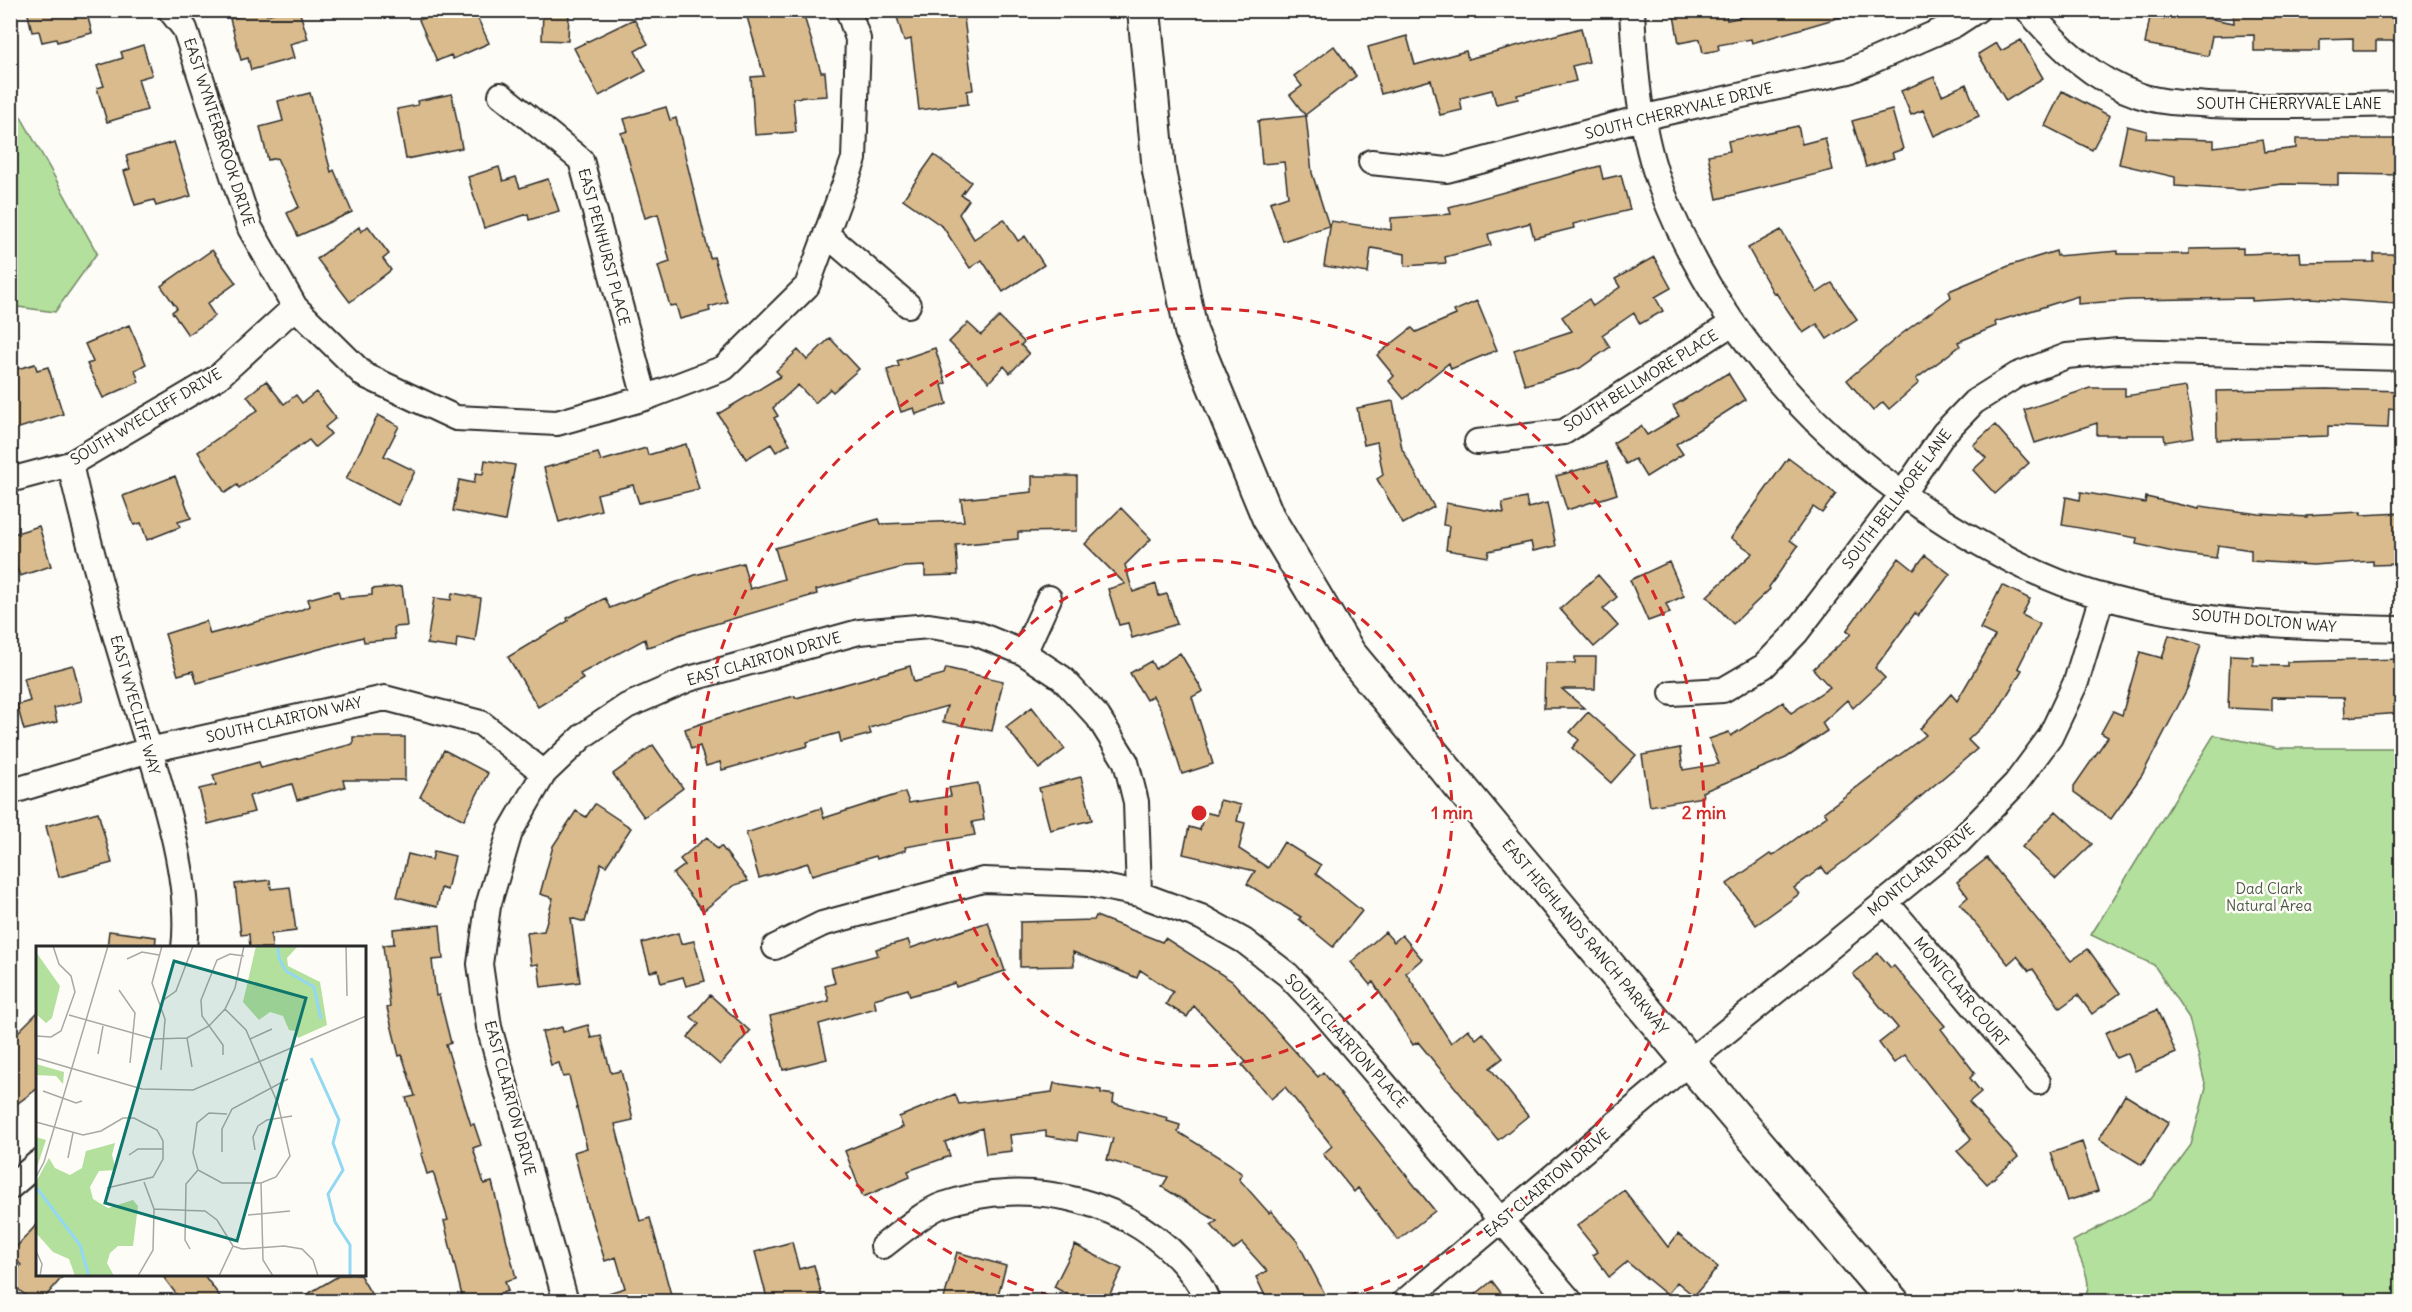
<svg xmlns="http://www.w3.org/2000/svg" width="2412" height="1312" font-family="Delius,sans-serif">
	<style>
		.green { fill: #b4e09d; stroke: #708664; stroke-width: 1.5 }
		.building { fill: #d9bb8d; stroke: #2b2b2b; stroke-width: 1.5 }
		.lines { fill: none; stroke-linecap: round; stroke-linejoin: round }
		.minor-casing { stroke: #2b2b2b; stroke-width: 28 }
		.major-casing { stroke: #2b2b2b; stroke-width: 36 }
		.minor { stroke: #fdfcf7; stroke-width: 24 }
		.major { stroke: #fdfcf7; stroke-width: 32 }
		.ring { fill: none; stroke: #d62828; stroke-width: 3; stroke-dasharray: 10 8 }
		.labels { text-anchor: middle; stroke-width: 5; stroke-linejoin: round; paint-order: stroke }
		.street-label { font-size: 15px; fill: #2b2b2b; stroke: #fdfcf7 }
		.park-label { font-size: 15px; fill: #4d5848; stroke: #fdfcf7 }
		.inset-river { fill: none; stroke: #92d8f3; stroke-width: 3 }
		.inset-road { fill: none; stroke: #a9a8a5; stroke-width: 1.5 }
		.view { fill: #0f766e; fill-opacity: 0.15; stroke: #0f766e; stroke-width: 3 }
		.inset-edge { fill: none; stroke: #2b2b2b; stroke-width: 3 }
		.centre { fill: #d62828; stroke: #fdfcf7; stroke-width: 3 }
		.ring-label { font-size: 18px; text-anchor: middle; font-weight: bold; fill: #d62828; stroke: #fdfcf7; stroke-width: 5; stroke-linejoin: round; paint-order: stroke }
	</style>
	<rect width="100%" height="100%" fill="#fdfcf7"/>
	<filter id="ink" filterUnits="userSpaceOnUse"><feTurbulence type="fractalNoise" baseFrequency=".0167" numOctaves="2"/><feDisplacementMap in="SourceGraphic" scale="12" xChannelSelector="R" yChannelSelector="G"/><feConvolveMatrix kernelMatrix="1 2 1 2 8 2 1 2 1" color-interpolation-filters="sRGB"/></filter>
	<g filter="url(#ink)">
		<path class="green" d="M11,99L97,253L55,312L11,306Z
			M2214,735L2279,748H2401V1301H2081C2098,1288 2079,1258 2073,1241L2151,1199L2191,1145L2206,1088L2189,1018L2154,965L2091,935Z"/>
		<path class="building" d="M27,10H86L92,33L57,42L56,39L42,42L39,31L32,32Z
			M258,10H266L267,15L282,10H299L308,39L290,44L294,58L251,70L248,58L241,60L230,19Z
			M426,10H474L489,43L453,59L451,55L437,61L419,20L428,16Z
			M543,10H569L568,41L542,40Z
			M745,10H796L798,15L803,13L821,72H825L827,96L793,98L796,132L755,135L751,77L764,76Z
			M922,10H963L973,90L967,91L968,104L919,110L911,39L904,41L897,17Z
			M1673,10H1725L1727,20L1762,13L1761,10H1850L1851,14L1752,43L1751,39L1718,45L1719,50L1703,53L1700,39L1679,43Z
			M2164,10L2234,23L2233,10H2396V41H2376V51H2353V38L2320,39V51H2254V35L2212,36L2208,56L2145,44L2150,17L2163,19Z
			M634,19L648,44L635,51L646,71L599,96L574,48Z
			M1581,28L1589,62L1572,66L1576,81L1517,95L1518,99L1496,104L1492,90L1460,98L1462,110L1440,115L1431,80L1381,94L1368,47L1407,36L1415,65L1466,51L1468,59Z
			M2021,40L2043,78L2006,101L1978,54L1996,43L2001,51Z
			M143,45L152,75L138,79L147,110L107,122L97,88L104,86L97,66L123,58L121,52Z
			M1334,46L1356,76L1305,115L1290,95L1302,86L1294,76Z
			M1934,77L1942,95L1966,84L1979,116L1934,136L1923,110L1911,115L1901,91Z
			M2062,91L2110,116L2092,150L2045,126Z
			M310,93L331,172L334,170L352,212L298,236L287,213L299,207L277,158L268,160L260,127L283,121L278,101Z
			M452,94L462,148L406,159L397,109L418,105L417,101Z
			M666,107L670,120L676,118L710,258L714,257L727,302L709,307L710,311L680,319L676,305L670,306L658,266L670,262L658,214L645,218L621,133L628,131L624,119Z
			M1892,110L1903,149L1892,153L1894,158L1866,167L1852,121Z
			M1306,116L1312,173L1329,226L1283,241L1270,202L1288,196L1284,162L1262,164L1258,121Z
			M1798,126L1802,144L1825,138L1833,170L1717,199L1708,155L1730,151L1728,141Z
			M2127,126L2147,131L2146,138L2214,140V147L2263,140L2265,152L2296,148V139H2402V175L2338,174V185L2282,184L2242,190L2175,186V177L2119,164Z
			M174,142L191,196L156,206L154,200L135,205L124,171L130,169L126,156Z
			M934,155L971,182L961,195L969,200L959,214L974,239L1004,219L1018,241L1025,236L1044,265L1003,292L982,260L970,268L943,227L903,199Z
			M1600,166L1603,179L1621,175L1630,210L1573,224L1574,228L1534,238L1530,223L1488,234L1491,245L1445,257L1446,263L1405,266V254L1371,248L1368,273L1324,266L1331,221L1391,230V218L1451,214L1449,207Z
			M499,167L503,181L516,177L520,188L548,179L559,211L529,220L528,214L484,228L468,177Z
			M368,226L389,254L383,259L391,270L350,302L317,259L359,227L361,232Z
			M1781,230L1817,293L1832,283L1857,319L1827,339L1817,324L1803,333L1776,293L1774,294L1748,248Z
			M2243,248V254L2300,252L2301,263L2374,262V254H2402V292H2397V304L2310,298L2252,301V298L2130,300L2078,304V296L1995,322L1996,326L1958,342L1960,346L1916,379L1919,383L1889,409L1883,402L1873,411L1847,380L1899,336L1951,297L1949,291L2011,265L2056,251L2057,256L2118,251V254H2189V249Z
			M212,250L236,283L207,304L215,316L188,335L172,312L177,308L161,286Z
			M1654,257L1671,288L1655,297L1663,311L1640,324L1634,313L1602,335L1610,347L1580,368L1525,385L1514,350L1572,331L1562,317L1589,299L1593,306L1620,287L1615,279Z
			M1477,301L1497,350L1451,369L1449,363L1404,399L1389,381L1394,376L1377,355L1412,328L1416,332L1456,315L1454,311Z
			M999,317L1024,342L1021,345L1029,354L1010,373L1004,366L989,382L949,342L968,323L981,335Z
			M129,325L146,364L135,370L139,382L103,398L87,364L93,362L85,344Z
			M830,338L859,369L833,392L830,389L815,403L798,385L773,408L778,416L774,418L790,444L776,452L771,444L746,459L718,414L781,376L776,371L798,350L807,360Z
			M935,348L946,383L942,385L947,404L916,414L914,408L901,412L887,370L899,366L897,361Z
			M35,364L37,370L48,367L63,414L10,431V371Z
			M1728,373L1745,400L1676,444L1683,454L1646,477L1635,459L1626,464L1613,443L1641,426L1647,435L1679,416L1673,406Z
			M266,381L284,404L296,395L302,403L316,392L336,418L325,427L331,434L315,447L309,440L239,488L237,485L225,493L198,452L258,410L247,396Z
			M2186,387L2194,437L2165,442L2164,435H2097V423L2035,443L2024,410L2090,388H2125V396Z
			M2327,389L2402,391V410L2389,408L2388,428L2328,426V436L2217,440L2216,391Z
			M1393,401L1402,449L1434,507L1403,524L1377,479L1383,475L1377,442L1364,445L1357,408Z
			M378,415L399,426L384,456L415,471L398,505L346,479Z
			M1995,425L2029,463L1995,494L1973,470L1986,458L1973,445Z
			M686,444L699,489L639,503L633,485L597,494L601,510L559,522L544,468L598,453L601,461L646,448L648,455Z
			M1788,458L1836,494L1822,513L1813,507L1790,540L1798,546L1769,587L1770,589L1733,624L1707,596L1753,553L1731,538Z
			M485,460L515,465L505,521L453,511L459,480L474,483L476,473L483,474Z
			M1607,462L1617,494L1567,510L1556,476Z
			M175,476L191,518L178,522L180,527L147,540L141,523L134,525L123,496Z
			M1032,476H1077V531L1018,532V539L956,545L958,575L925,576V566L904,567L816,590L817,594L681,634L655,645L647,647L645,639L580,674L583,679L538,707L508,657L568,621L567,618L605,598L610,608L695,575L743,563L750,589L784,579L775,548L879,519L881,524L964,521L961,499L1032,492Z
			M2081,492L2145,503L2146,497L2199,509L2200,506L2259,514L2307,517L2306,515L2361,512V515L2402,513V564L2373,565V561L2313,565L2251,561V550L2218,545L2216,558L2178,553L2136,544L2137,538L2062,525L2066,497L2080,500Z
			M1526,498L1528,508L1547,503L1556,546L1533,551L1531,542L1489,551L1488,557L1446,550L1449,526L1443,525L1446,503L1504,513L1502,503Z
			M1121,508L1151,539L1125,565L1133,592L1156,584L1159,596L1167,594L1177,624L1132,638L1128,623L1119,625L1108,589L1125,584L1085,544Z
			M39,526L51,566L20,576L17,569L10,571V535Z
			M1925,555L1950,574L1918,616L1915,613L1875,668L1885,678L1853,708L1847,700L1822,723L1827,731L1786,758L1702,792L1703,797L1650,806L1642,755L1680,748L1683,770L1719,764L1709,739L1729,732L1731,736L1783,702L1791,713L1830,687L1813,669L1851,634L1846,631L1899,558L1914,570Z
			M1669,562L1684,596L1666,604L1670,613L1648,621L1630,580Z
			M1598,575L1617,597L1603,609L1618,626L1594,647L1560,609Z
			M2002,585L2030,599L2022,615L2040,624L2018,668L2022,670L1997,712L1968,740L1977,749L1847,859L1827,874L1822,867L1794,888L1799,894L1756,925L1727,884L1770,854L1772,856L1827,816L1824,812L1926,735L1920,729L1951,694L1957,701L1995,636L1980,629Z
			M402,586L407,626L394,627L395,639L364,642L363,637L197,683L193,671L178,675L165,634L206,621L210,634L298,611L310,606L308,599L338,591L340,598L372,595V589Z
			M452,593L481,598L475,641L457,638L456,648L427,644L434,598L451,600Z
			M2169,635L2201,645L2188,687L2142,775L2111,819L2074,792V786L2108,737L2101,733L2113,711L2122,715L2140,652L2162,658Z
			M1180,653L1203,691L1192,697L1213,764L1182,774L1162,712L1153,696L1146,700L1130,673L1151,661L1155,669Z
			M2230,655L2253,656V665L2287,666V662L2402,659V713L2345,717L2344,698L2272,697V710L2228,708Z
			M1575,657H1596L1595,689H1562L1584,708H1544L1545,663H1575Z
			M73,665L82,701L54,708L57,722L24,730L17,705L30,701L24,678Z
			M910,666L914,682L944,674L946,668L1003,681L992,731L943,722L947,706L869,728L871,734L841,742L839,733L807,742L808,746L722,770L720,762L706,766L700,746L691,749L685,729L748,708L795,696L796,698Z
			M1032,707L1065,749L1039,769L1006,727Z
			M1588,712L1636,755L1611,783L1572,748L1579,740L1570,732Z
			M353,737H405V780H343L345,787L297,800L292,784L249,796L254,812L208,824L199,789L216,785L213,775L259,762L261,768L353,744Z
			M653,745L683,788L644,817L613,774Z
			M444,750L488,773L464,820L420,797Z
			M1081,777L1092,820L1050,830L1039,788Z
			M978,783L984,820L972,822L975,835L905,847L906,850L877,859L876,856L812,875L808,863L759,878L746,833L821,808L824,818L905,792L909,803L951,796L949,788Z
			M1220,800L1241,805L1237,821L1245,823L1239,849L1268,868L1284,842L1321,865L1316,874L1362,911L1333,947L1299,919L1301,917L1247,884L1255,871L1183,854L1189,827L1200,830L1204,812L1217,815Z
			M595,804L631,828L606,866L601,863L585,922L571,918L580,982L541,987L538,964L531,965L527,933L544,931L553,898L540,894L553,846L576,811L586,817Z
			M2056,811L2092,844L2056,879L2022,847Z
			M98,812L112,863L59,877L46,826Z
			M707,837L717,849L721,846L748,881L735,885L703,911L673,874L685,865L680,859Z
			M434,851L455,856L447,890L441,888L437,907L397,897L408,854L432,860Z
			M1987,858L2071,961L2088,949L2120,993L2092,1014L2078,995L2060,1008L2033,969L2029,971L2017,956L2008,964L1960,904L1968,897L1957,882Z
			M270,880L271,889L290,887L296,931L271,934L272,948H250L249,934L241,935L235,884Z
			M1096,916L1162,942L1165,938L1232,981L1318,1077L1323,1072L1435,1211L1398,1240L1358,1188L1354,1192L1323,1154L1332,1146L1285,1087L1271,1099L1242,1065L1246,1062L1194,1006L1187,1017L1166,1004L1173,992L1140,970L1137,978L1073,952L1074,966L1020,967V922L1094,920Z
			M988,922L1005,971L956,987L955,983L910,996L908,989L874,999L876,1008L819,1024L827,1059L783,1070L770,1016L829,1001L825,986L835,983L831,968L878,955L876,949L908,940L911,948Z
			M440,925L443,959L432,960L436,996L439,995L451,1043L446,1045L471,1125L474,1124L481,1145L473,1148L484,1184L492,1182L516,1278L505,1281L508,1291L477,1301L476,1296L463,1300L444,1221L448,1220L433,1172L427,1174L421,1154L423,1153L406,1098L415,1096L402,1055L399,1056L387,1008L390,1007L383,945L394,944L393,929Z
			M109,931L156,937L155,948H107Z
			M1385,932L1394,942L1402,935L1422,959L1406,973L1451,1043L1468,1029L1476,1039L1483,1033L1503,1058L1490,1068L1528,1116L1498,1140L1418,1042L1413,1045L1373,982L1370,985L1351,962Z
			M678,933L681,944L694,941L705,981L686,986L683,977L661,983L658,970L650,972L642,943Z
			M1878,953L1891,968L1894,966L1945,1026L1941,1029L1975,1073L1970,1078L1981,1092L1969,1102L2018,1157L1987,1184L1957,1151L1971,1139L1905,1055L1894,1063L1879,1043L1898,1028L1853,974Z
			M710,995L750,1031L720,1065L688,1037L699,1024L691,1017Z
			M2157,1010L2176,1053L2135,1071L2128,1053L2116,1058L2105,1033Z
			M38,1012V1088L10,1109V1040Z
			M588,1025L591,1038L601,1036L611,1073L621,1071L633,1120L615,1124L640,1221L650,1218L673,1302H596L595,1297L625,1288L616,1257L605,1261L586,1199L574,1152L587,1148L569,1076L563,1077L559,1063L551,1065L542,1032L562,1027L563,1032Z
			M1054,1083L1101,1090V1093L1114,1095L1113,1103L1168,1118L1167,1121L1180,1125L1178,1132L1230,1164L1242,1174L1239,1179L1269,1213L1271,1211L1297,1241L1329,1302H1268L1256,1277L1267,1271L1242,1243L1233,1250L1211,1225L1217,1221L1162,1187L1168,1177L1107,1160L1113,1138L1078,1132L1077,1141L1046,1136V1131L1010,1135L1012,1151L986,1154L982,1128L945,1142L950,1156L908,1171L910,1177L863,1197L845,1151L903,1127L899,1117L955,1094L959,1104L1052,1092Z
			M2125,1095L2169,1122L2142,1165L2099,1139Z
			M2082,1142L2098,1191L2067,1201L2051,1153Z
			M1624,1190L1668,1247L1678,1234L1718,1267L1694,1296L1677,1282L1667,1295L1627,1262L1609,1277L1593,1255L1598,1252L1577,1226Z
			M38,1223V1275H64L41,1302H33L10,1282V1277L21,1265L10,1254Z
			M792,1242L799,1269L814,1265L822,1296L804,1302H768L755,1252Z
			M1075,1245L1122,1269L1106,1302H1081L1054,1287Z
			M957,1252L1006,1266L996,1302H943Z
			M162,1275H204L224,1302H182Z
			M340,1275H360L376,1302H294Z
			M1492,1281L1508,1302H1466Z"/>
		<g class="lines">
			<g class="minor-casing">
				<path id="minor" d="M170,10L185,29L250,228L295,307L364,375L456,418L557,423L645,398L724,368L807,286L854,159L858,39L848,10
					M1632,10C1635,71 1640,134 1662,190C1718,333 1820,445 1949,525C1994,553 2043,579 2094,594C2193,624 2298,627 2402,629
					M2028,10C2058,46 2093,80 2138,95C2160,103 2187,103 2210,105C2274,108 2338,105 2402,104
					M501,95L581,160L645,398
					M1371,162L1447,170L1641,118L1849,71L1954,25L1977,10
					M826,234L908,305
					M1477,442L1564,432L1731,324
					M70,464C88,544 111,623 135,702C156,773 193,875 184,948
					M10,480L70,464L218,377L295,307
					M1024,653L1049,598
					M1672,693L1723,690L1764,666L1796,633L1901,496L1944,433L1974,402L2017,375L2067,356L2118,351L2402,358
					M10,792L149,750L385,698L481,723L544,773
					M1885,901L2038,1082
					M775,947L822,924L983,880L1088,884L1139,894L1201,917L1244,941L1288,975L1322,1011L1571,1302
					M10,1187L38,1163
					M883,1246C899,1234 925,1211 943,1205C1028,1175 1136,1200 1192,1274C1199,1282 1203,1292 1208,1302
					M566,1302L489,1027L480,964L488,906L510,832L544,773L584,735L627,706L689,679L859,632L929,626L975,633L1024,653L1062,678L1098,717L1126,762L1136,802L1139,894
					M1404,1302L1689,1062L1959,842L2016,783L2050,737L2076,682L2102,596"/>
			</g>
			<g class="major-casing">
				<path id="major" d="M1144,10L1159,171L1191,331L1268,517L1349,653L1689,1062L1893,1302"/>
			</g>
			<use href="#minor" class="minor"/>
			<use href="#major" class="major"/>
		</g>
	</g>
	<g class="ring">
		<circle cx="1199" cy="813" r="253"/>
		<path d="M1068 1301A505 505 0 1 1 1330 1301"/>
	</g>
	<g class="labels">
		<g class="street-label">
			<text x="2289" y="109">SOUTH CHERRYVALE LANE</text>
			<text transform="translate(1679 111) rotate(-14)" y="5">SOUTH CHERRYVALE DRIVE</text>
			<text transform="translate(219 132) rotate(72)" y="5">EAST WYNTERBROOK DRIVE</text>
			<text transform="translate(604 247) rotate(75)" y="5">EAST PENHURST PLACE</text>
			<text transform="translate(1641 381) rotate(-32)" y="5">SOUTH BELLMORE PLACE</text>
			<text transform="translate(146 417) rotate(-31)" y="5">SOUTH WYECLIFF DRIVE</text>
			<text transform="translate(1897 499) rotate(-53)" y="5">SOUTH BELLMORE LANE</text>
			<text transform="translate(2264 621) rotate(5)" y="5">SOUTH DOLTON WAY</text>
			<text transform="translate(764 659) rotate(-16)" y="5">EAST CLAIRTON DRIVE</text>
			<text transform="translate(135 705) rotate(74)" y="5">EAST WYECLIFF WAY</text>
			<text transform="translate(284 720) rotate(-13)" y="5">SOUTH CLAIRTON WAY</text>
			<text transform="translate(1921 870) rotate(-40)" y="5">MONTCLAIR DRIVE</text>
			<text transform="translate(1585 937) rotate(50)" y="5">EAST HIGHLANDS RANCH PARKWAY</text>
			<text transform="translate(1961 992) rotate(50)" y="5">MONTCLAIR COURT</text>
			<text transform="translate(1346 1041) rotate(48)" y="5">SOUTH CLAIRTON PLACE</text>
			<text transform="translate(510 1098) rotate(75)" y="5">EAST CLAIRTON DRIVE</text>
			<text transform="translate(1547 1183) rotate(-40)" y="5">EAST CLAIRTON DRIVE</text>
		</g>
		<g class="park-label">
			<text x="2269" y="894">Dad Clark<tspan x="2269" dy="17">Natural Area</tspan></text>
		</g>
	</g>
	<g transform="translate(36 946)">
		<rect width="330" height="330" fill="#fdfcf7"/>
		<path d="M220,0H262L251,12L252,20L284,36L291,79L262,92L259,85L253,84L247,70L234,66L223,74L207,56ZM0,6L24,40L16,72L10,77L0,68ZM0,118L28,126L27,138L20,130L0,129ZM0,191L10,194L0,224ZM79,197L76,209L80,224L63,225L54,241L57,253L72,262L97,254L102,260L97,300H82L74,307L71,317L78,330H39L33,313L17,306L0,287V236L13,212L19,222L34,229L46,222L50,205Z" fill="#b4e09d"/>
		<path class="inset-river" d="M242,0L243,12L250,25L278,41L285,73M275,112L303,174L297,197L307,224L292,248L299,276L314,299V330M0,241L44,299L53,330"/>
		<path class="inset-road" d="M310,0L311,50M91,13L106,6L123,9M83,44L99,67L94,117M126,55L140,45L157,0M189,63L210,84L242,158L254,210L240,231L225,237H186L162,224L157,207L161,177L173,167L191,168M33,69L118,93L151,92L173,80L189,63L199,42L208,0M0,90L15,91L25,85L39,46L35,30L23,18L17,0M151,92L156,121M214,93L236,83M62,108L67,80M187,109V99L166,70L165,54L181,14L194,8L208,10M0,112L106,143L157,144L330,70M125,124L129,73L116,37L126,0M7,145L40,157L46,155M0,176L47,189L65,185L87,172H98L121,184L127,195V213L117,231L71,242M219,204L217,191L222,180L231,174L256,170M186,206V183L196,163L252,133M93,209L102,203H127M32,212L37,187M0,231L8,216L72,0M225,237L227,314L237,330M118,263L169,265L181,274L197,300L206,303L248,300L266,303L277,314L282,330M212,269L254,265M154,303L149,294L150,238L162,224M0,305L6,318L4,330M102,330L117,304L118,263L108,236M183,330L197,300"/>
		<path class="view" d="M138,15L270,52L201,295L69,257Z"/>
		<rect width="330" height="330" class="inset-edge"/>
	</g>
	<circle cx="1199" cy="813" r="9" class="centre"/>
	<g class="ring-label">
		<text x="1452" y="819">1 min</text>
		<text x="1704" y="819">2 min</text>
	</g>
	<rect width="2412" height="1312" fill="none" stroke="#fdfcf7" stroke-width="36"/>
	<rect x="18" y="18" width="2376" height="1276" fill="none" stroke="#2b2b2b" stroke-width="2" filter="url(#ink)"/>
</svg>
